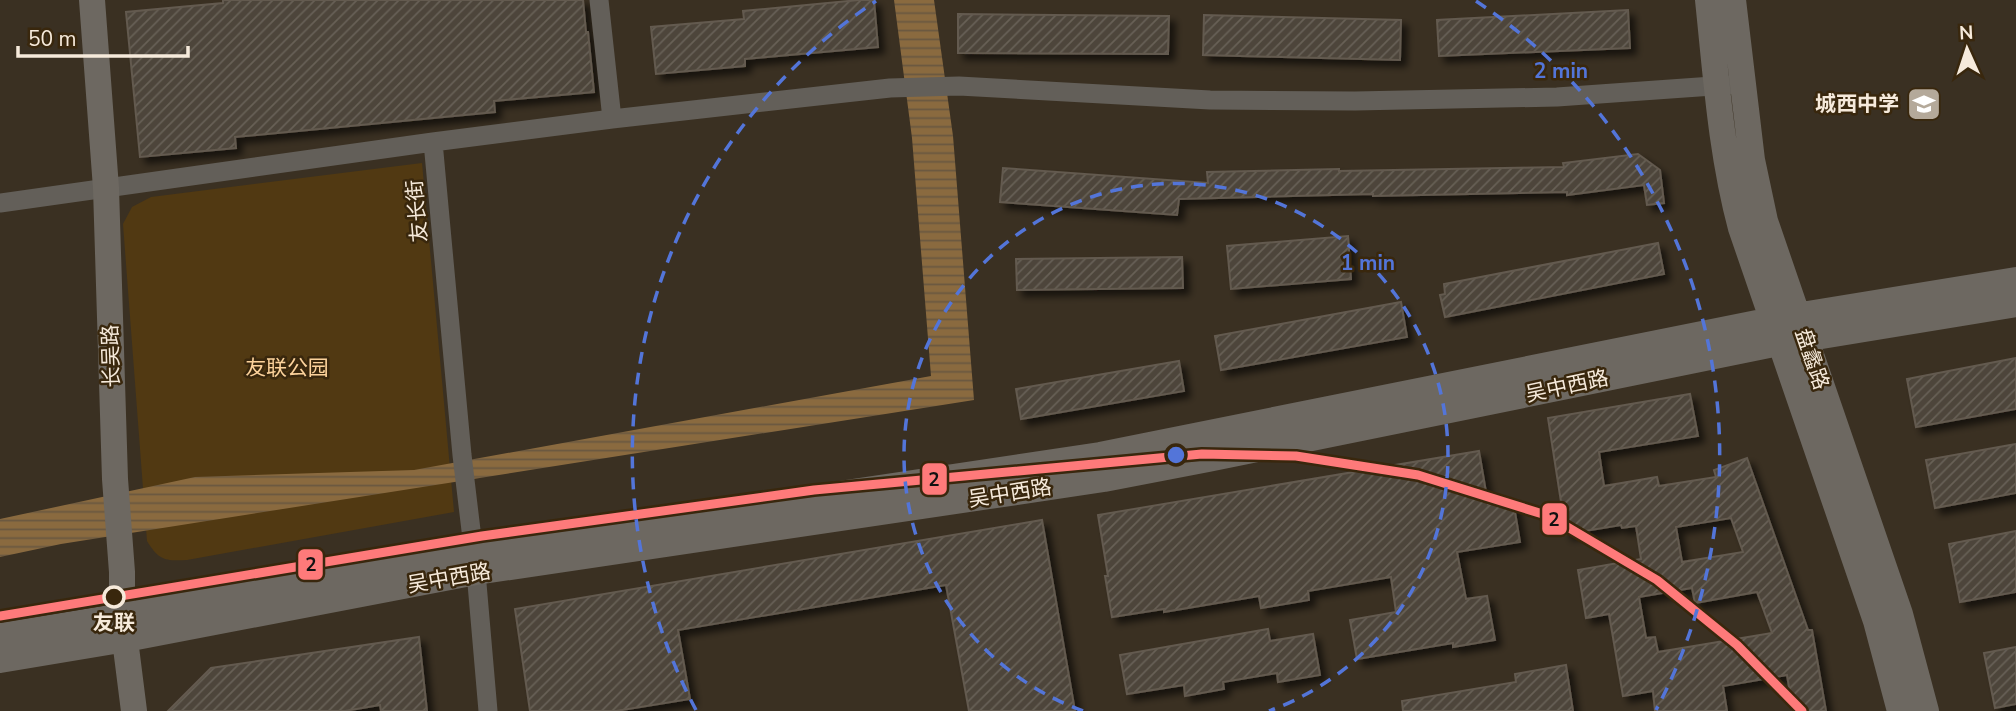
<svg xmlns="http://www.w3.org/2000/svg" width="2016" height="711" font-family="'Nunito Sans','Noto Sans SC',sans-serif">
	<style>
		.park { fill: #513912 }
		.water { fill: url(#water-rules) }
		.building { fill: url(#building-hatch); stroke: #635a4f; stroke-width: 2; fill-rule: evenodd; filter: url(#shadow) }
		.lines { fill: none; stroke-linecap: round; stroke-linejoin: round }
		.street { stroke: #635f59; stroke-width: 19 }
		.secondary { stroke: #6d6861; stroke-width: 26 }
		.metro-1-casing { stroke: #39270d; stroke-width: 14 }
		.metro-1 { stroke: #fe7a7a; stroke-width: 9 }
		.ring { fill: none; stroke: #5375d9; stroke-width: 3.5; stroke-dasharray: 12 9 }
		.stop-dot { fill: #39270d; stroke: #f6eadb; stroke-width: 3.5 }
		.labels { text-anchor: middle; stroke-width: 5; stroke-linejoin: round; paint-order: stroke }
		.poi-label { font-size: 21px; font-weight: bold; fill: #f6eadb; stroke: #39270d; text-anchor: end }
		.street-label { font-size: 21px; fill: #f6eadb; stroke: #39270d }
		.park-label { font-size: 21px; fill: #fcd29b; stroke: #39270d }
		.stop-label { font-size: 21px; font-weight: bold; fill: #f6eadb; stroke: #39270d }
		.centre { fill: #5375d9; stroke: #39270d; stroke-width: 3.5 }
		.ring-label { font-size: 21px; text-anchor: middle; font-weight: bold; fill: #5375d9; stroke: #39270d; stroke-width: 5; stroke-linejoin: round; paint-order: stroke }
		.line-badge { stroke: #39270d; stroke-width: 2.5 }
		.pale-badge-label { font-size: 19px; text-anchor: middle; font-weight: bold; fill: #111 }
	</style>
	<defs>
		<pattern id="water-rules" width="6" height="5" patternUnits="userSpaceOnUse" patternTransform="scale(1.75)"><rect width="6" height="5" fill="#8a6a3f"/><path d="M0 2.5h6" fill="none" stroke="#6a5840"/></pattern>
		<pattern id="building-hatch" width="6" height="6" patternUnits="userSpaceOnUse" patternTransform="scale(1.75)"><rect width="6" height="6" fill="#4d453a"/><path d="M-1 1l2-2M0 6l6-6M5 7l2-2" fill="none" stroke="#676056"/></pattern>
		<filter id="shadow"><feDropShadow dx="6" dy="6" stdDeviation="3.5" flood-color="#0009"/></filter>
	</defs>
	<rect width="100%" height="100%" fill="#3a3022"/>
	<path class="park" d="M422,163L454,512L187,560C166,561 159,561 147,541L123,224L132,207L151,197Z"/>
	<path class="water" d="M894,0H934L953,136L974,400L61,544L0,557V519L195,477L414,470L931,376L912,138Z"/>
	<path class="building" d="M223,0H583L586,32H588L594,92L494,101L495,112L235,137L236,148L140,157L126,12L223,3Z
		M859,0H874L878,47L745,59V66L656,74L651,27L744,19L743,11Z
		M1628,10L1630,48L1439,56L1437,20Z
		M958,14L1169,16L1168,54L958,53Z
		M1204,15L1401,20L1400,60L1203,55Z
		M1638,154L1660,170L1664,203L1647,205L1644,185L1567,195V192L1373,196V194L1179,199L1177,215L1000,202L1003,168L1208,183L1207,172L1339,169V171L1564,167L1563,163Z
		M1348,236L1351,279L1231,289L1227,246Z
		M1658,243L1664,274L1445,317L1440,295L1445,294L1444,284Z
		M1182,257L1183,288L1017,290L1016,259Z
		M1401,302L1407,337L1221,370L1215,336Z
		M2016,358V409L1916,427L1907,379Z
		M1179,361L1184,391L1021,419L1016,389Z
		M1690,394L1698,436L1599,452L1604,486L1657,477L1659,486L1716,477L1714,470L1747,458L1808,630H1812L1826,711H1793L1787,675L1723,686L1727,711H1655L1653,691L1623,696L1609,614L1586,618L1578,570L1641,559L1636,526L1622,528L1621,525L1566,534L1548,418ZM1731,518L1743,552L1682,562L1676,527ZM1692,588L1695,603L1757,592L1772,633L1658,652L1655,637L1646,638L1639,597Z
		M2016,444V493L1935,508L1926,460Z
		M1479,451L1488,504L1513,500L1520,542L1457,552L1466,599L1487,596L1495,640L1453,647V643L1357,659L1350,620L1396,612L1391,577L1308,591L1309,600L1261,608L1259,596L1164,612V609L1112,617L1105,576H1108L1098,515Z
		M1042,520L1075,711H969L946,585L678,630L690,699L616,711H530L515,609Z
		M2016,531V592L1960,602L1949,544Z
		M1268,629L1270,641L1313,634L1320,675L1278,682L1277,673L1223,682L1224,689L1185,696L1184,685L1127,694L1120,655Z
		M419,637L427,711H381L380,705L345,711H168L211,668Z
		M2016,647V704L1995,708L1984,653Z
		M1566,665L1573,711H1403L1402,701L1516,682L1515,674Z"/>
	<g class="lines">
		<path class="street" d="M612,119L890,88L959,86L1210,100L1355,101L1557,97L1727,85
			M433,142L612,119L599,0
			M0,203L433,142L462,455L476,572L488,711"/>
		<path class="secondary" d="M92,0L106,188L115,479L122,572V616L134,711
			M1708,0C1716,76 1721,154 1741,228L1876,621L1900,711
			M1733,0L1752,160L1765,221L1900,614L1926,711
			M0,636L122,616L472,549L1100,455L1772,320L2016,280
			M0,660L126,639L476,572L1104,479L1208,459L1779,343L2016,304"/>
		<g class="metro-1-casing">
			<path id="metro-1" d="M0,616L482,536L814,490L1202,454L1296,456L1418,475L1549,516L1657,580L1737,645L1802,711"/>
		</g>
		<use href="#metro-1" class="metro-1"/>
	</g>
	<g class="ring">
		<path d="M1083 711A272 272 0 1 1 1269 711"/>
		<path d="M696 710A544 544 0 0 1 876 1M1476 1A544 544 0 0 1 1656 710"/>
	</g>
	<defs>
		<g id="school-square" transform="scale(1.75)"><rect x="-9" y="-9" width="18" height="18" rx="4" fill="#b4a99a" stroke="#39270d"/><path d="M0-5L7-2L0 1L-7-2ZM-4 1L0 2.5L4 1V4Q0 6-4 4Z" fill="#fff"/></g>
	</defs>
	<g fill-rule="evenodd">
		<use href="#school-square" x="1924" y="104"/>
	</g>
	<circle class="stop-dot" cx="114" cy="597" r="10"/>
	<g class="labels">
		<g class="poi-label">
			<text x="1899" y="111">城西中学</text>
		</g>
		<g class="street-label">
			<text transform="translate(417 211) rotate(-95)" y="7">友长街</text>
			<text transform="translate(111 356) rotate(-92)" y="7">长吴路</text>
			<text transform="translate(1812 359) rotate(71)" y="7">盘蠡路</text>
			<text transform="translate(1567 386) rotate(-12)" y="7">吴中西路</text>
			<text transform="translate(1010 493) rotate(-9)" y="7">吴中西路</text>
			<text transform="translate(449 578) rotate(-10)" y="7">吴中西路</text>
		</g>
		<g class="park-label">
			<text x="287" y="375">友联公园</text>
		</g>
		<g class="stop-label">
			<text x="114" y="630">友联</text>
		</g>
	</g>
	<circle cx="1176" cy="455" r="10" class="centre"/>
	<g class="ring-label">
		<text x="1561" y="78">2 min</text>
		<text x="1368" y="270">1 min</text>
	</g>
	<g class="line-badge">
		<rect x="921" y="462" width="27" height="34" rx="7" fill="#fe7a7a"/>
		<rect x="1541" y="502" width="27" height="34" rx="7" fill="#fe7a7a"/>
		<rect x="297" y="548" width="27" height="33" rx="7" fill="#fe7a7a"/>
	</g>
	<g class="pale-badge-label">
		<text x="934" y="486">2</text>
		<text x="1554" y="526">2</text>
		<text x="311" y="571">2</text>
	</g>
	<g transform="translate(1967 49) rotate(357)" stroke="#39270d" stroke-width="5" paint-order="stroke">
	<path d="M0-5L12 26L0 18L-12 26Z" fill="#f6eadb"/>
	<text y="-10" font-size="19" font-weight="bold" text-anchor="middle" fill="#f6eadb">N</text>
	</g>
	<path d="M18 46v10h170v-10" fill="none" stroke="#f6eadb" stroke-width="3.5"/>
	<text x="28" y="46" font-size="21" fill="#f6eadb" stroke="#39270d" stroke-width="5" paint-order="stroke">50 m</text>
</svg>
